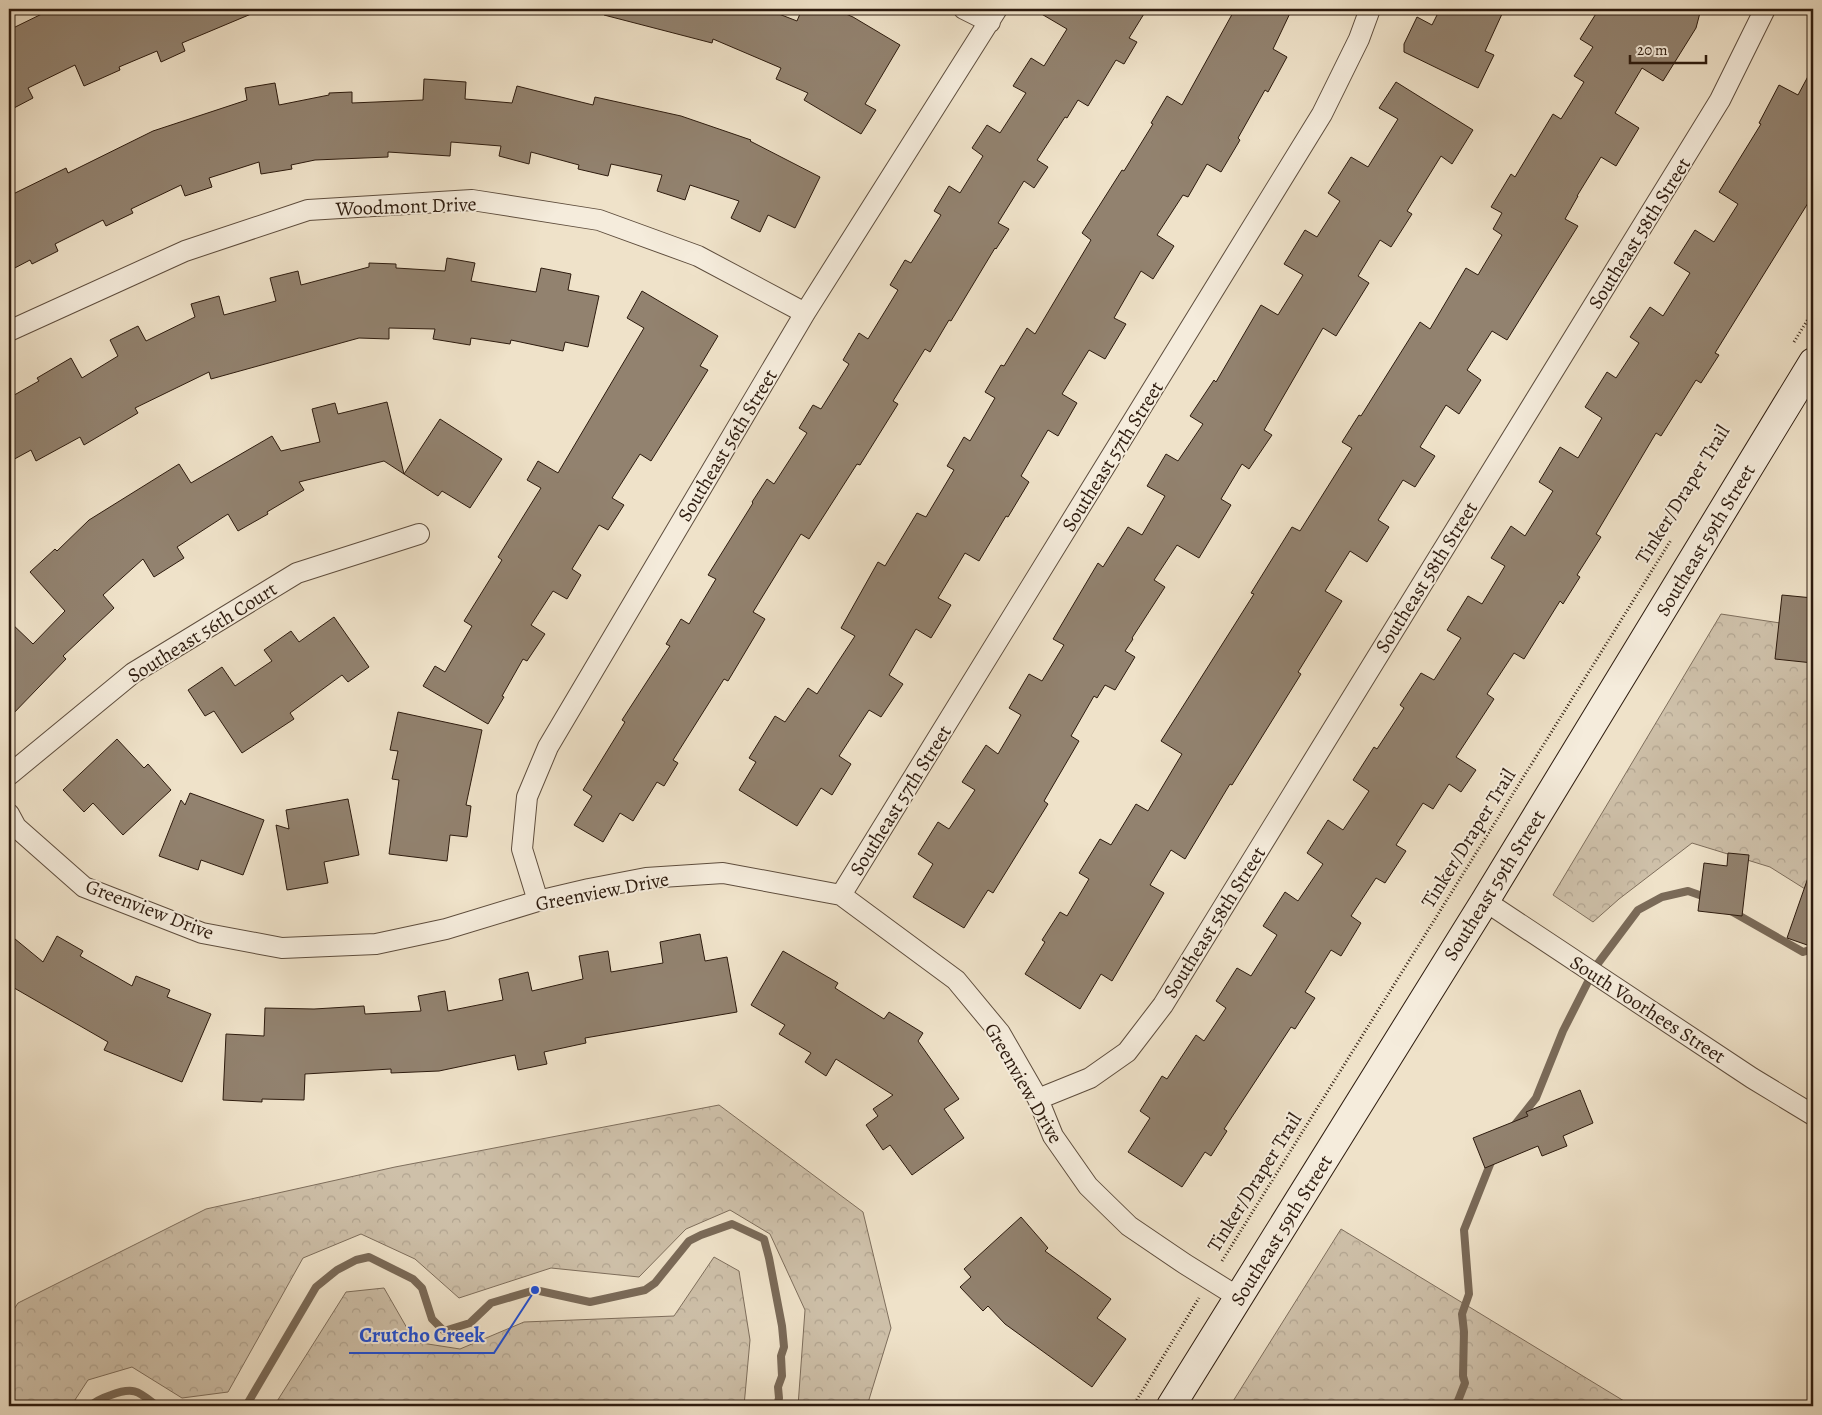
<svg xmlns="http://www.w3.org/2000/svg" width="1822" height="1415" font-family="Alegreya,serif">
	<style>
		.forest { fill: url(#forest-crowns); stroke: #7e6e5c }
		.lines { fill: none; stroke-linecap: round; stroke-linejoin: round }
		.stream { stroke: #7a6a58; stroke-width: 8 }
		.building { fill: #92826f; stroke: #2d1b0e }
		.street-casing { stroke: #5e4d3d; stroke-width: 22 }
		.secondary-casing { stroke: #2d1b0e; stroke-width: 30 }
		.path { stroke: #2d1b0e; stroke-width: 3; stroke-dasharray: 1 2.5; stroke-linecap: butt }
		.street { stroke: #f5ecdc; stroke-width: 20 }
		.secondary { stroke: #f5ecdc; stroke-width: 28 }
		.labels { text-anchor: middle; stroke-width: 4; stroke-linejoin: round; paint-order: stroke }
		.street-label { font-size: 20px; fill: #2d1b0e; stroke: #f5ecdc }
		.leader { fill: none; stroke: #1d4ed8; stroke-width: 2 }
		.callout-dot { fill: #1d4ed8; stroke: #f5ecdc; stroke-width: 2 }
		.callout-label { font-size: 21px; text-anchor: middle; font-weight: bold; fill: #1d4ed8; stroke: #f5ecdc; stroke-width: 4; stroke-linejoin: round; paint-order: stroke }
	</style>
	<defs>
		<pattern id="forest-crowns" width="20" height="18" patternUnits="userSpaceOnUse" patternTransform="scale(1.25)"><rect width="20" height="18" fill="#cec0a9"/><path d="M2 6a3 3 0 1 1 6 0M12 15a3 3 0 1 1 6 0" fill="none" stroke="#b1a490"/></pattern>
	</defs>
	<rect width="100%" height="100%" fill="#efe2c9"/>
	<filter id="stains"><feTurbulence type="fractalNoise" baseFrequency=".004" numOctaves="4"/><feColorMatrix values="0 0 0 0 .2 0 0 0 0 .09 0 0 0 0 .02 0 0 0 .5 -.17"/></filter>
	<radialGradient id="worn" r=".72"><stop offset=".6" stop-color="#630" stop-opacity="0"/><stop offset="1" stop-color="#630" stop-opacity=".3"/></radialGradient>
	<path class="forest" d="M1721,614L1813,628V894L1770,867L1692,843L1619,899L1593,922L1553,895Z
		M719,1105L863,1212L891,1328L867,1406H798L805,1310L770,1234L730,1210L686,1229L639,1277L551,1268L459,1298L415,1259L361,1234L303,1258L228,1392L182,1398L132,1367L88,1380L71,1406H9V1317L18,1303L206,1209L395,1167Z
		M1341,1229L1624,1401L1621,1406H1230Z
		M714,1257L739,1271L750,1340L744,1406H274L346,1292L384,1288L415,1342L460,1349L524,1322L674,1316Z"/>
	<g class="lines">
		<path class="stream" d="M1731,911L1803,952L1813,949
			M1513,1127L1536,1098L1563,1031L1596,966L1638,910L1662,897L1688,891L1708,898
			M90,1406C97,1400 102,1398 111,1395C135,1386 139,1392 157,1406
			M246,1406L316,1287L337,1270L356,1260L369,1257L413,1279L422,1288L432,1319L444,1331L470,1323L491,1303L535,1290L590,1302L645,1290L655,1283L689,1241L701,1235L732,1224L764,1239L769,1258L782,1326L784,1347L781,1356L782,1376L778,1387L779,1398L777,1406
			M1456,1406L1465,1383L1463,1376L1464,1332L1462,1314L1469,1294L1464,1230L1493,1157"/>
	</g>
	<path class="building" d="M52,9H263L182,43L185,51L161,62L157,51L119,67L120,70L84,86L75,65L28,88L33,98L14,108L9,98V30Z
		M604,9H766L797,21L802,9H834L853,17L900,45L865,104L876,110L861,134L804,100L808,93L776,79L781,68L713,39L712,43L604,15Z
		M1033,9H1147L1129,38L1137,42L1124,64L1116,60L1088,106L1078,100L1067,118L1065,117L1037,160L1048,167L1034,188L1024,181L998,223L1009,229L996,249L995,248L951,321L949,320L930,352L925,349L893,401L898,404L860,465L857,464L809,539L801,534L753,612L765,619L728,681L724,679L673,760L678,763L664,786L657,782L633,821L620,813L603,842L574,825L592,796L583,790L625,722L622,720L670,646L666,644L681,619L689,624L716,579L708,575L753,503L752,502L767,479L774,484L807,433L799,428L813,405L821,409L849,364L843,360L859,333L868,339L898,290L890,285L905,260L911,263L941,215L934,211L949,186L960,193L983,156L972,148L987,125L1000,133L1026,93L1013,86L1031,58L1044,66L1067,29Z
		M1235,9H1292L1273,49L1287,57L1268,92L1265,90L1238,138L1240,140L1221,172L1207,164L1188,197L1183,195L1157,235L1174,246L1153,279L1141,271L1114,318L1126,324L1105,359L1089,350L1062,394L1077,403L1058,436L1048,430L1021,476L1029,482L1008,517L1006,516L979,561L965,553L938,598L951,605L931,638L916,629L889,675L903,684L881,717L869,710L839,756L851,764L832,795L821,788L797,826L739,790L756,762L749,758L775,716L785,722L808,688L817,694L855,636L841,628L878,562L885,566L917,513L926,517L954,470L947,466L964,437L970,441L995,398L985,392L1001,365L1004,366L1027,328L1035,334L1091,240L1082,233L1122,170L1124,171L1153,124L1151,123L1167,96L1182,105Z
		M1440,9H1491L1502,14L1485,51L1494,55L1478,88L1404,52V44L1417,17L1432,25Z
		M1599,9H1701L1696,28L1663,81L1642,68L1615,113L1639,128L1616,166L1601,157L1577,196H1578L1565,219L1578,226L1507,340L1492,331L1467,370L1481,380L1459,414L1446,405L1420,447L1435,456L1415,487L1403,480L1378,520L1389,527L1367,562L1350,551L1325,591L1342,601L1298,672L1301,674L1232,785L1230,784L1185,859L1171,850L1150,885L1164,893L1112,981L1101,974L1080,1009L1025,974L1045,942L1042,940L1060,912L1067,916L1089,879L1079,873L1100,839L1111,845L1136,804L1148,811L1182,754L1161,741L1254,594L1251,593L1292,527L1300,531L1352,448L1342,442L1359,415L1361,416L1420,322L1430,329L1466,268L1478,275L1502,235L1493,229L1502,213L1491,207L1511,174L1515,177L1553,114L1561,119L1584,82L1574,76L1593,47L1580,39Z
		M1813,67V195L1715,353L1719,355L1701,383L1696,380L1661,436L1656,433L1596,534L1601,537L1577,575L1580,577L1563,604L1560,601L1524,659L1514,653L1487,694L1494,699L1456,757L1476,770L1461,792L1449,784L1433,809L1423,803L1396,845L1406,851L1385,883L1376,878L1351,916L1361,923L1341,956L1331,950L1305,992L1315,998L1295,1029L1291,1027L1224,1129L1227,1131L1211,1156L1205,1152L1182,1187L1128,1152L1150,1118L1140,1111L1162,1076L1167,1079L1196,1035L1204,1041L1226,1008L1216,1001L1237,968L1251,976L1277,935L1263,926L1285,892L1298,901L1323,864L1307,853L1328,820L1343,830L1369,791L1353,780L1374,747L1377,749L1404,708L1400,705L1421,673L1434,680L1461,638L1447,630L1468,596L1482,604L1505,566L1491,558L1511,526L1525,536L1553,491L1539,482L1560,447L1578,458L1602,418L1585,407L1607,372L1616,378L1639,343L1630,337L1650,307L1663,316L1690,273L1674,263L1695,230L1714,242L1738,204L1719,192L1761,124L1759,123L1779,85L1798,95Z
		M424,79L466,82L465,99L512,103L517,86L593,105L595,97L681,116L751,140L750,141L820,177L795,228L768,215L760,232L731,218L739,201L690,185L685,200L657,191L662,175L611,164L608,176L578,169L579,165L531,152L529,164L499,156L501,146L451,142L450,156L388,152V157L315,160L291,165L292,169L261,174L259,162L209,178L212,187L185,196L181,185L131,209L133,213L106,226L103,220L55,244L58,251L32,264L30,260L9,271V196L66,168L68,173L153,131L247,100L245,88L275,83L279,105L329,95V93L352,92V103L423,100Z
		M1396,82L1473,130L1452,164L1441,156L1407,211L1412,214L1391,247L1380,240L1358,276L1369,283L1336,336L1323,328L1264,430L1272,435L1249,469L1242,464L1221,499L1231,505L1199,558L1177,545L1154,580L1165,587L1132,638L1133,639L1125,651L1135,657L1115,690L1105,685L1097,698L1094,696L1071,736L1079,741L1044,801L1048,804L993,893L988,890L964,928L913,897L933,864L918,854L938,822L949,829L975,790L962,782L986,745L998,754L1021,715L1009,708L1029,674L1042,681L1064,645L1053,639L1098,563L1103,567L1128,527L1142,535L1165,496L1147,486L1166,454L1178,461L1203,424L1190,416L1214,380L1216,382L1261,305L1278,315L1303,275L1284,264L1305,230L1317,237L1340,201L1328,193L1351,157L1368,167L1398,119L1379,108Z
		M447,258L475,263L471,281L536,292L541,268L571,274L568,290L599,296L588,347L565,342L563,351L511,340L510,344L471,338L470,345L433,339L435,329L389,328V339L359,338L211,379L209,372L135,408L138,413L84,445L80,437L36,461L31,450L9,462V398L39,381L37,378L71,358L82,378L118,356L110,340L138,326L146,341L195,317L191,304L219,296L224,315L276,301L270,278L298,271L301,285L369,267V263L396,264V268L445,271Z
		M642,291L718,336L700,366L708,370L651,461L640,454L612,498L624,505L608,530L599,525L572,569L581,575L567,599L553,591L531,625L545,634L527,661L523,659L502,696L504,697L488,724L423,686L435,666L445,672L472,626L464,621L502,560L498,557L541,488L527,480L538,461L558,473L644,328L627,318Z
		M387,402L404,474L384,461L299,482L304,490L267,512L268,514L238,531L228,514L177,547L184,558L154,577L143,559L103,595L114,608L63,656L66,659L9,718V621L33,644L65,611L30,572L55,549L57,551L89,520L179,464L191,483L272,436L281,451L320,442L312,409L335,403L338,414Z
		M440,419L502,459L470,508L442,491L438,496L404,474Z
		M1782,595L1813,598V663L1775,659Z
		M334,617L369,667L348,682L342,675L290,713L294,719L242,753L214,711L205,716L188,690L222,667L235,686L272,661L264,650L291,631L299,642Z
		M398,712L482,730L466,805L471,806L467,837L450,835L447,861L389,854L399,780L392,779L398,751L390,750Z
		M117,739L144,768L148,764L171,790L123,835L93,803L84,812L63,790Z
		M190,793L264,820L243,875L201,860L198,870L159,856L181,800L185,805Z
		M348,799L359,855L324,862L328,883L287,890L276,825L289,829L286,810Z
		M1728,853L1749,855L1742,916L1698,911L1704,863L1727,866Z
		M1810,872L1813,873V947L1787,938Z
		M9,934L43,962L57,936L83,951L80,956L132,986L136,976L170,990L167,997L211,1014L182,1082L104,1050L108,1042L9,985Z
		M700,934L705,961L727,957L737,1012L585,1038L586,1043L544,1052L547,1064L518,1070L515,1055L439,1071L391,1073V1069L305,1074L304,1100L262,1099V1102L223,1100L226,1034L264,1036L265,1008L314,1009L364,1006L365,1014L421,1011L418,996L445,991L448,1011L503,1000L499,979L528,972L532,991L583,979L579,956L608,951L611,972L663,963L660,942Z
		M783,951L838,983L835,988L884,1019L889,1012L923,1033L918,1041L959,1099L944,1109L964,1138L912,1175L890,1145L883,1150L866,1125L878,1116L873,1109L893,1095L836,1059L826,1076L805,1062L811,1053L779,1034L785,1025L751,1005Z
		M1580,1090L1593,1123L1563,1136L1567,1146L1542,1156L1538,1146L1485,1168L1473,1138L1528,1116L1526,1112Z
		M1021,1217L1048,1248L1045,1251L1111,1299L1097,1318L1126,1339L1092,1387L1005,1324L988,1306L983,1311L960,1287L971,1277L964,1269Z"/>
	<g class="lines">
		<g class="street-casing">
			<path id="street" d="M964,9L990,22
				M9,331L185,251L308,210L472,200L599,220L698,256L805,313
				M9,775L133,673L297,573L419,534
				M9,814L16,827L84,887L202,933L282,948L376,944L446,929L538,901L589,889L646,878L723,873L841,895L956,980L1000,1033L1038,1099L1053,1136L1088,1186L1129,1226L1185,1264L1238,1297
				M841,895L1322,114L1359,39L1370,9
				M538,901L522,849L527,797L548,747L805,313L997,9
				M1485,901L1752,1078L1813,1115
				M1038,1099L1090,1078L1127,1052L1163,1005L1720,100L1765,9"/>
		</g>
		<g class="secondary-casing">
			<path id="secondary" d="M1171,1406L1485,901L1813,362"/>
		</g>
		<path class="path" d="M1794,342L1813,311L1809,289L1813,282
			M1222,1261L1671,540
			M1133,1406L1199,1298"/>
		<use href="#street" class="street"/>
		<use href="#secondary" class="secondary"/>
	</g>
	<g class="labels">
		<g class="street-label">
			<text transform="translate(406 206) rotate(-2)" y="7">Woodmont Drive</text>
			<text transform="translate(1639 233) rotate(-58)" y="7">Southeast 58th Street</text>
			<text transform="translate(727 445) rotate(-59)" y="7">Southeast 56th Street</text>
			<text transform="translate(1112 456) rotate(-58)" y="7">Southeast 57th Street</text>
			<text transform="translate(1682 494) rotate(-58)" y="7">Tinker/Draper Trail</text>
			<text transform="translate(1705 540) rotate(-59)" y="7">Southeast 59th Street</text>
			<text transform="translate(1426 577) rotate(-58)" y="7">Southeast 58th Street</text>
			<text transform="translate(202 632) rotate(-32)" y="7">Southeast 56th Court</text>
			<text transform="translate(900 800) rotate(-58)" y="7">Southeast 57th Street</text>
			<text transform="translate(1468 838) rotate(-58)" y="7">Tinker/Draper Trail</text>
			<text transform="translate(1494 885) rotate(-58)" y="7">Southeast 59th Street</text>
			<text transform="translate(602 891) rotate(-11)" y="7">Greenview Drive</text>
			<text transform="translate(150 909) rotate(21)" y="7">Greenview Drive</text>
			<text transform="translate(1214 922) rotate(-58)" y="7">Southeast 58th Street</text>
			<text transform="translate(1648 1009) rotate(33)" y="7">South Voorhees Street</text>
			<text transform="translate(1024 1083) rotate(60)" y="7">Greenview Drive</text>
			<text transform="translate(1254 1182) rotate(-58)" y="7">Tinker/Draper Trail</text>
			<text transform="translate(1281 1230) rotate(-58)" y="7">Southeast 59th Street</text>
		</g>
	</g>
	<path class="leader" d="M535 1290L494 1353H349"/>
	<circle class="callout-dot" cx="535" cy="1290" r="5"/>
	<g class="callout-label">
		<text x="422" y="1342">Crutcho Creek</text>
	</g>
	<rect width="1822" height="1415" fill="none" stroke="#efe2c9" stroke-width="30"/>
	<rect x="10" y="10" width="1802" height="1395" fill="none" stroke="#2d1b0e" stroke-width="2.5"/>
	<rect x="15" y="15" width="1792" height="1385" fill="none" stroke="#2d1b0e"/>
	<path d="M1630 55v8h76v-8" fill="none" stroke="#2d1b0e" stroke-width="2.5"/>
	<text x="1637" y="55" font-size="15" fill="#2d1b0e" stroke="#f5ecdc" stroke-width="4" paint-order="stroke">20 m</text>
	<rect width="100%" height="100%" filter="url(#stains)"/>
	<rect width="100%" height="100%" fill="url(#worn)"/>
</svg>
